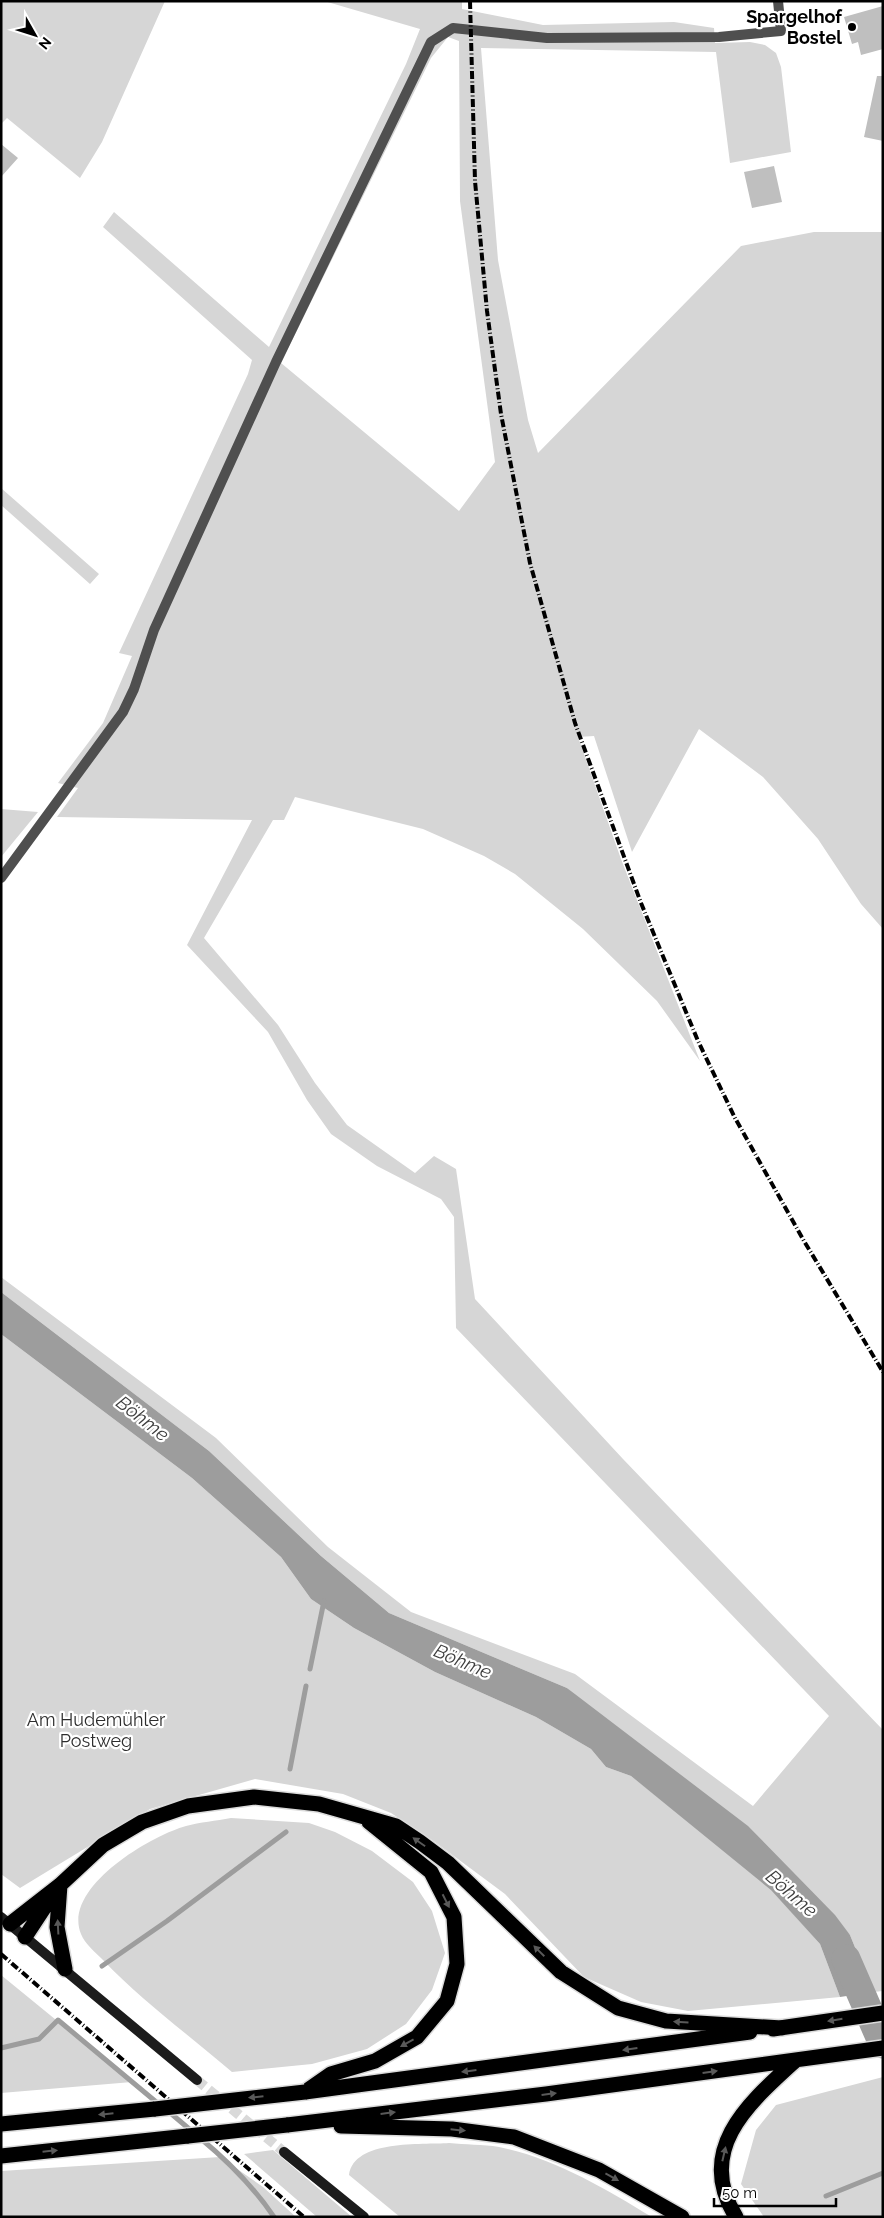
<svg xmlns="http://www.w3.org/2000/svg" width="884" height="2218" font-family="Raleway,sans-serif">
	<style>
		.green { fill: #d6d6d6; fill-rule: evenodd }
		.water { fill: #9d9d9d }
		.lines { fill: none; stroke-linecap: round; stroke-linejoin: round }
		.stream { stroke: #9d9d9d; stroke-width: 5 }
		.river { stroke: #9d9d9d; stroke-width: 29 }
		.building { fill: #bfbfbf }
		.secondary-tunnel { stroke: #d9d9d9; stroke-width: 10; stroke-dasharray: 10 5; stroke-linecap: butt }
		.highway-casing { stroke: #dbdbdb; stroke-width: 18 }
		.street { stroke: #4f4f4f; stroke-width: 10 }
		.secondary { stroke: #1c1c1c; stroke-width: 10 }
		.highway { stroke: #000; stroke-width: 15 }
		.rail { stroke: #000; stroke-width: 4; stroke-dasharray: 8 2.5 1 2.5; stroke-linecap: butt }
		.highway-bridge-casing { stroke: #dbdbdb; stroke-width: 18; stroke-linecap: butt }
		.highway-bridge { stroke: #000; stroke-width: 15 }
		.oneway { fill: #595959 }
		.poi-dot { fill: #000; stroke: #fff; stroke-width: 2 }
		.labels { text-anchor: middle; stroke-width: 4.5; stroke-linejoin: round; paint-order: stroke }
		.poi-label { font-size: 18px; font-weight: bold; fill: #000; stroke: #fff; text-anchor: end }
		.park-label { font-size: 18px; fill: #2d2d2d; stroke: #fff }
		.water-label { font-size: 19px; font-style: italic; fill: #3e3e3e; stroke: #fff }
	</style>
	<rect width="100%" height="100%" fill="#fff"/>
	<path class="green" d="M1,1H165L102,142L80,178L7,118L1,124Z
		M324,1H462V9L543,25L674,22L714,28L715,43L750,42L765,45L776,53L781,67L791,152L730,163L716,52L481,48L498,260L528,420L538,453L741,246L814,232H883V929L861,904L818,839L763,777L699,729L632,852L594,736L578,737L621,859L700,1061L657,1001L583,929L515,874L484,856L423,829L295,797L284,820H273L204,938L278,1025L315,1083L347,1125L415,1173L434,1156L456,1169L475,1299L623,1459L883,1730V1991L873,1992L850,1935L567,1688L389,1613L321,1556L209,1451L1,1292V1277L216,1438L328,1547L411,1612L575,1674L753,1806L829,1716L456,1328L454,1217L441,1199L377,1166L331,1134L307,1100L268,1032L187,945L252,820L57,817L78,788L58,783L103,723L132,656L119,653L248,374L252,360L103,227L114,212L269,347L406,64L420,29ZM448,37L459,41L460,201L495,462L459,511L281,363L431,58Z
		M1,488L99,574L90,584L1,505Z
		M1,809L38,812L1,857Z
		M1,1334L192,1478L281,1557L311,1599L354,1628L435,1672L536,1717L591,1749L606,1767L631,1776L674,1810L771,1889L820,1944L840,1997L688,2011L641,2002L584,1977L505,1894L435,1842L391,1813L343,1794L255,1779L150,1809L20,1888L1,1874Z
		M231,1818L309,1823L335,1832L372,1851L413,1882L432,1911L445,1953L432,1990L406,2024L367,2049L312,2064L232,2072C189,2035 142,2001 103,1960C95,1952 85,1944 81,1934C62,1888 150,1836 186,1826C200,1822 216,1821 231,1818Z
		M1,1975L132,2082L1,2093Z
		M883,2077V2217H764L741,2184L756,2130L776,2105Z
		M449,2143C465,2145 483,2144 499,2147C554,2158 604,2188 652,2217H400L349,2175C354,2139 422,2145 449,2143Z
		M273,2150L352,2217H317L244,2154Z
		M220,2157L263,2187L296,2217H1V2171Z"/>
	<path class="water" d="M1,1292L209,1451L321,1556L389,1613L567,1688L748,1826L835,1915L850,1935L873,1992L840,1997L820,1944L771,1890L631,1776L606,1767L591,1749L536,1717L435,1672L354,1628L311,1599L281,1557L192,1478L1,1334Z"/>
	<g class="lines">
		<path class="stream" d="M310,1669L324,1601
			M290,1769L306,1686
			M102,1966L167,1921L286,1832
			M1,2048L39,2039L58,2020L161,2106
			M168,2111L194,2133
			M200,2138C229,2162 253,2186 274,2217
			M826,2196L883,2173"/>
		<path class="river" d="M846,1959L883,2044"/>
	</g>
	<path class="building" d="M883,6V49L861,55L858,42L852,44L844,17Z
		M877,76H883V141L864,137Z
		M1,144L18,158L1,177Z
		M774,166L782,202L752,208L744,172Z"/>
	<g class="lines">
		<path class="secondary-tunnel" d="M197,2080L284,2152"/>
		<g class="highway-casing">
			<path id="highway" d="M60,1885L57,1927L65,1969
				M10,1924L60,1885L103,1845L142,1822L188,1806L254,1797L319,1804L396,1826L420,1842L448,1863L561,1972L618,2008L666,2021L782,2028
				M25,1937L52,1896
				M773,2029L883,2013
				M308,2090L331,2074L375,2061L417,2037L447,2001L457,1964L454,1917L431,1872L369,1822
				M305,2092L750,2032
				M1,2124L155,2109
				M287,2125L546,2094L883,2048
				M341,2126L452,2129L514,2137L599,2170L682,2217
				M1,2156L188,2136
				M736,2217C694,2149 750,2102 796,2060"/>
		</g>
		<path class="street" d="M1,878L123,712L134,689L154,630L276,362L431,42L453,28L547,38L719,37L781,31L778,1"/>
		<path class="secondary" d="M1,1917L197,2080
			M284,2152L364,2217"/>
		<use href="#highway" class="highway"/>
		<path class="rail" d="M470,1L475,181L487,311L501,414L530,563L575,723L641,903L698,1041L735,1118L804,1241L883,1372
			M1,1954L304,2217"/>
		<g class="highway-bridge-casing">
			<path id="highway-bridge" d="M155,2109L305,2092
				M188,2136L287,2125"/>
		</g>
		<use href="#highway-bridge" class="highway-bridge"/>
	</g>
	<defs><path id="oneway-solid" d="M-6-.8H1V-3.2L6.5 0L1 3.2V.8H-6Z" transform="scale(1.25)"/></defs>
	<g class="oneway">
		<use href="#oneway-solid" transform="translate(419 1842) rotate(-145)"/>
		<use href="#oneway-solid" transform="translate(446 1901) rotate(63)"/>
		<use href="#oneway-solid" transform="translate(58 1927) rotate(-93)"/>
		<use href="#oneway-solid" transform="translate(539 1951) rotate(-135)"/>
		<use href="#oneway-solid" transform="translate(835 2020) rotate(171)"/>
		<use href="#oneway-solid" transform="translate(681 2022) rotate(-176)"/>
		<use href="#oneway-solid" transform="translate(407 2043) rotate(151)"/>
		<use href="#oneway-solid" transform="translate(630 2049) rotate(172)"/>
		<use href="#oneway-solid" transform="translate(469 2071) rotate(173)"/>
		<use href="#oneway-solid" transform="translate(710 2072) rotate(-8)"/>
		<use href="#oneway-solid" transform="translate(549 2094) rotate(-7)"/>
		<use href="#oneway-solid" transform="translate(256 2097) rotate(174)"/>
		<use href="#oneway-solid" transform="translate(388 2113) rotate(-7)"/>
		<use href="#oneway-solid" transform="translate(106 2114) rotate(174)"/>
		<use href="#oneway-solid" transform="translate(458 2130) rotate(6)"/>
		<use href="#oneway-solid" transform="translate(50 2151) rotate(-6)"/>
		<use href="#oneway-solid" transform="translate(724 2154) rotate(-77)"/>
		<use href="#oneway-solid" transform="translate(612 2177) rotate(29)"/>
	</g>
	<circle class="poi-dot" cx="852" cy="27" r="5"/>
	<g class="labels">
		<g class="poi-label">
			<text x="842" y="23">Spargelhof<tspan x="842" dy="21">Bostel</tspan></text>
		</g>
		<g class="park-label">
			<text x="96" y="1726">Am Hudemühler<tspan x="96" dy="21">Postweg</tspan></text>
		</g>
		<g class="water-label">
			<text transform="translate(143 1418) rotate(38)" y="7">Böhme</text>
			<text transform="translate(463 1661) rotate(23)" y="7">Böhme</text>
			<text transform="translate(792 1893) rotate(41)" y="7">Böhme</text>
		</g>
	</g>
	<rect width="884" height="2218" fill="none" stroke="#000000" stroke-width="5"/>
	<g transform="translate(35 35) rotate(129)" stroke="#ffffff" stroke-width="4" paint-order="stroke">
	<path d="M0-4L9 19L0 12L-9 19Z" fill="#000000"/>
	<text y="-8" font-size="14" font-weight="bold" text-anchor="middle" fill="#000000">N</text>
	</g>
	<path d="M714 2198v8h122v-8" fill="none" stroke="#000000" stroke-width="2.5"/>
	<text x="722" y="2198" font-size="15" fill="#000000" stroke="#ffffff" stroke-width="4" paint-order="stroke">50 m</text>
</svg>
